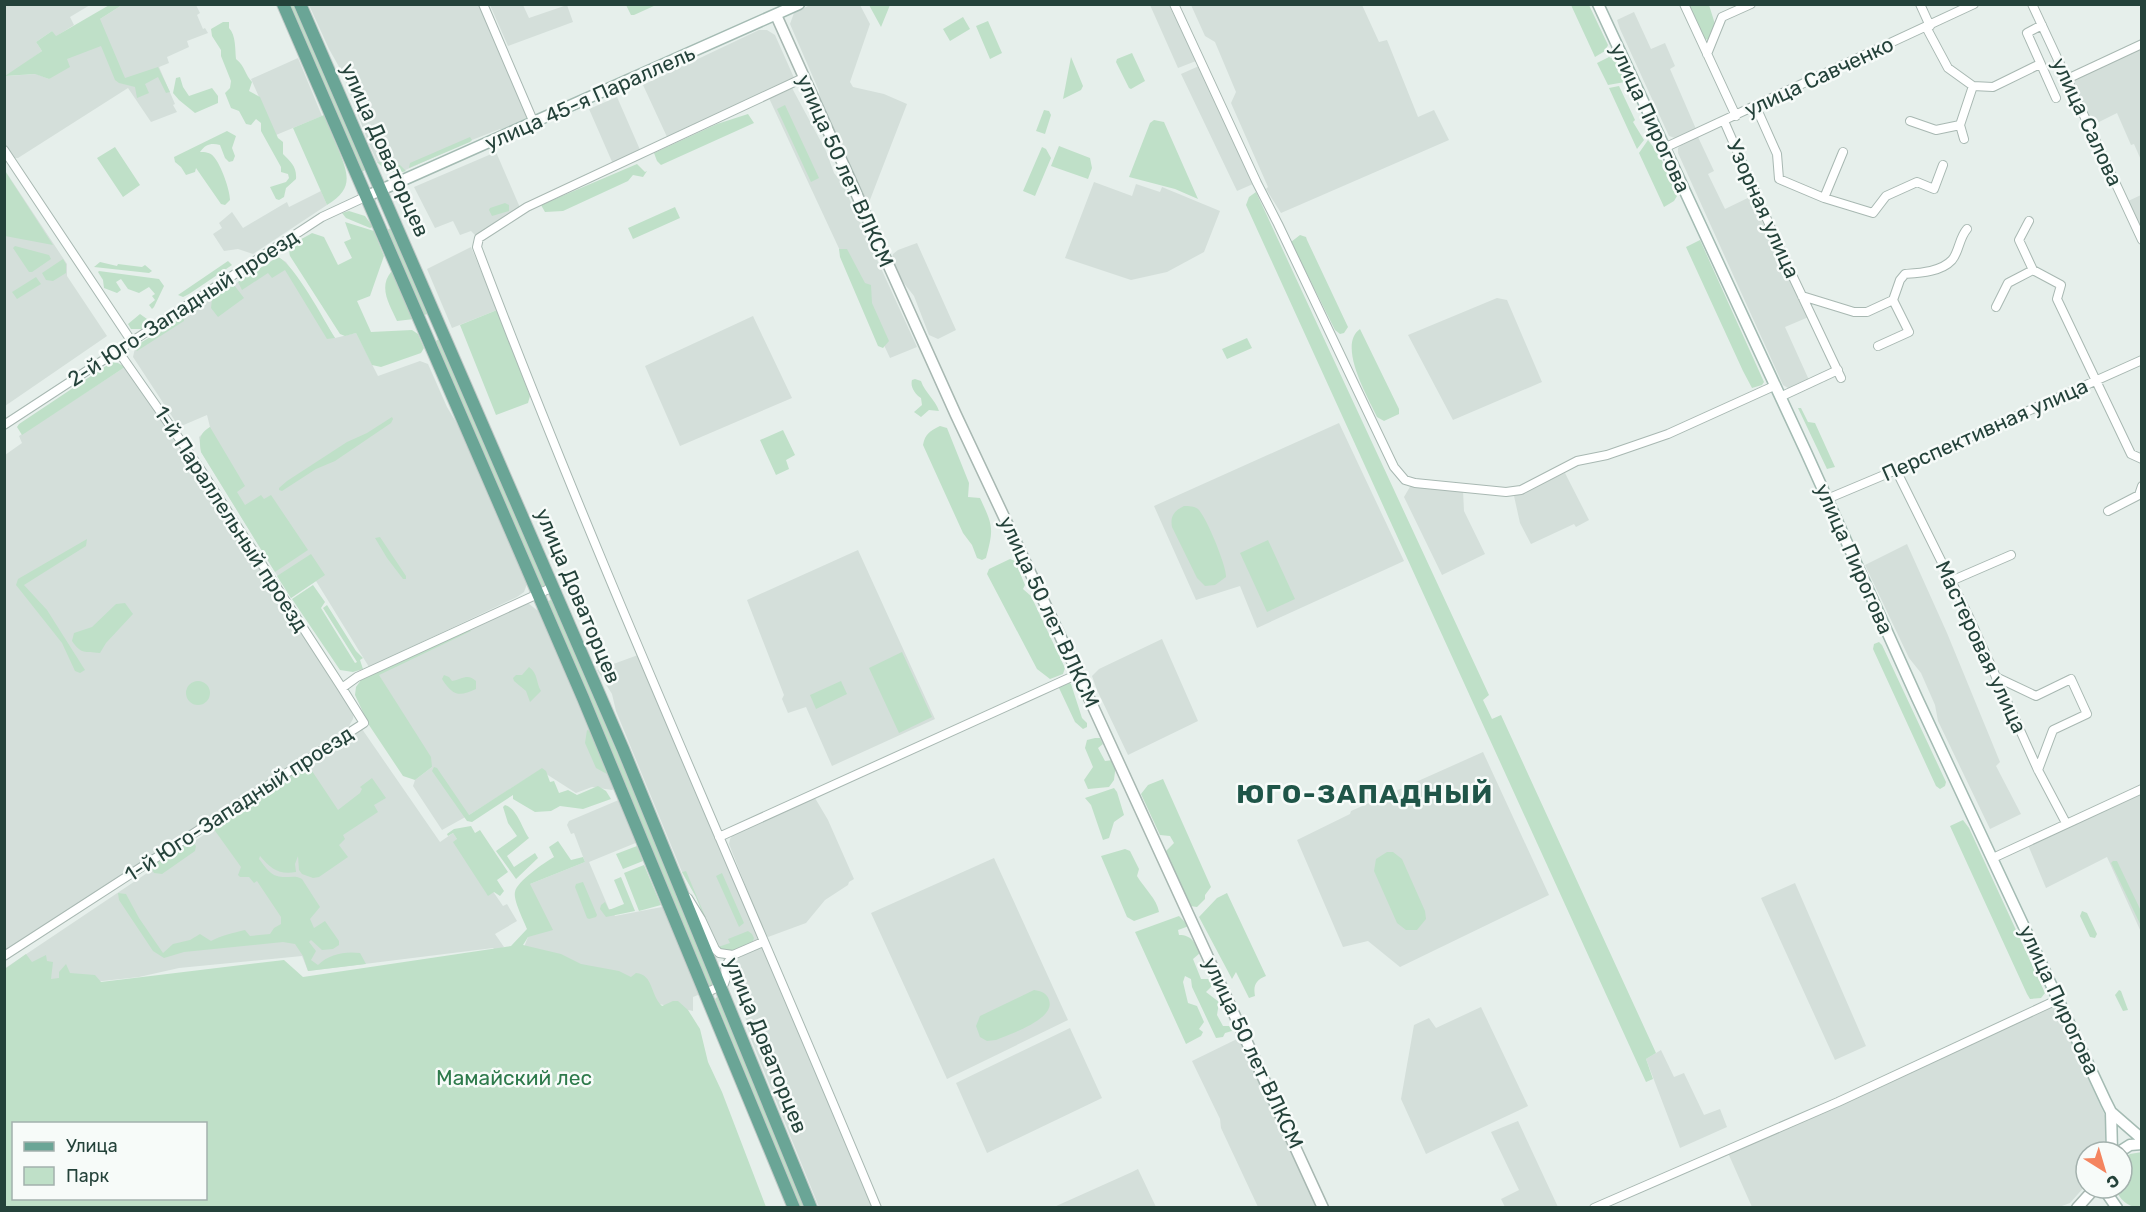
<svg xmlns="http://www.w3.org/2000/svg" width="2146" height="1212" font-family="Rubik,sans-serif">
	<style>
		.built { fill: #d4dfda }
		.green { fill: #bfe0c8; fill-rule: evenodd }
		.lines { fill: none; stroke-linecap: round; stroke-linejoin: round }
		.minor-casing { stroke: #a8b8b2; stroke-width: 10 }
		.tertiary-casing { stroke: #a8b8b2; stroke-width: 13 }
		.secondary-casing { stroke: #a4bbb3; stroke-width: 13 }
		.primary-casing { stroke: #c2cac8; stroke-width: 14 }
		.minor { stroke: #fff; stroke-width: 8 }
		.tertiary { stroke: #fff; stroke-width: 10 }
		.secondary { stroke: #fff; stroke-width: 10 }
		.primary { stroke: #6aa596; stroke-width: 12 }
		.labels { text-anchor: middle; stroke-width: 5; stroke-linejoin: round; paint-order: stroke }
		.street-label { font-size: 21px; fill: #24423a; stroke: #f7fbf9 }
		.park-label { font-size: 21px; fill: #2d7a4b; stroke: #f7fbf9 }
		.district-label { font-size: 27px; font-weight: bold; letter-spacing: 1.5px; fill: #1f5548; stroke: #f7fbf9 }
	</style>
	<rect width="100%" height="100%" fill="#e6efeb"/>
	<path class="built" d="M5,5H90L70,17L74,25L55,37L52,31L36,42L42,51L7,76L36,74L49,79L100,19L122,5H196L200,13L197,15L203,29L205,28L208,33L187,41L189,47L167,57L169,63L159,67L175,104L173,105L177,112L151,122L128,88L18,158H13L5,145Z
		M309,5H480L527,114L526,120L506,129H500L472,140L401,172L385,169L377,162L367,139L342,72L329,49Z
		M490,5H523L529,18L567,5L573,22L508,46Z
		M810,5H860L870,24L850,82L853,87L884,94L907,104L868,205L821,106L819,91L790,24L794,13Z
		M1150,5H1169L1196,61L1178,68Z
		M1191,5H1362L1379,42L1387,40L1418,117L1434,110L1449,140L1281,213L1266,189L1268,187L1231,103L1236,92L1215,42L1205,36Z
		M1634,12L1651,49L1665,43L1675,66L1670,69L1696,129L1675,138L1669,136L1620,29L1617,20Z
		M759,30H767L775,35L795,80L668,139L643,85Z
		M2141,47V160L2134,144L2131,145L2117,113L2089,127L2072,82L2073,80Z
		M298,58L322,116L276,135L251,79Z
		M1199,66L1253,184L1237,191L1181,74Z
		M792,88L826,151L834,173L842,183L917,347L890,358L768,96Z
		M617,97L641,152L613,164L589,109Z
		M1698,137L1714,171L1708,174L1725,209L1754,195L1811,316L1785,327L1809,380L1792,388H1788L1783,385L1678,153V148L1681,145Z
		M496,152L521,210L476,236L471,231L460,235L453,221L435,228L414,187Z
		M4,169L67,264V276L107,336L5,406Z
		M1094,182L1132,196L1136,184L1160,192L1162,187L1220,211L1204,252L1167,272L1131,280L1065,258Z
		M321,191L327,205L253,254L238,249L224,251L213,234L222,228L219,223L232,212L243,228L287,202L289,207Z
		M2141,195V234L2126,202Z
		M917,243L956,330L938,339L929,335L914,296L903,282L892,259L893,254L898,250Z
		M471,247L497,310L452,328L427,269Z
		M278,257L286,262L300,282L335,338L356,333L378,376L420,361L428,364L447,407L462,432L527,584L524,592L517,597L369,667L316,581L291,598L201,452L199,437L210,427L207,415L179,427L133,357L135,348L139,344Z
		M1497,298L1507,300L1542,382L1453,420L1408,335Z
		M753,316L792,398L680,446L645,366Z
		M125,367L192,461L354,712L353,719L349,726L5,951V455L22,443L19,436Z
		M1339,423L1404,561L1257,628L1240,586L1196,600L1154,506Z
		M1565,473L1589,520L1576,527L1574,524L1531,544L1520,523L1514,496Z
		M1411,485L1463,490L1464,511L1485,554L1442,575L1404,497Z
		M1907,544L1947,633L2000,762L1996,766L2021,814L1990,829L1938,721L1935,705L1921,673L1909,658L1865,565Z
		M858,550L935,719L832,766L806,707L788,713L782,699L784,695L747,600Z
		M519,603H528L538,611L569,678L615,788L612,790L592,787L576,793L540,770L469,815L442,830L413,786L415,780L432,767L377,672Z
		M1162,639L1198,721L1128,755L1097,690L1092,676L1099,669Z
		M638,655L873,1207H819L751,1039L742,1005L729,972L696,897L682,872L616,711L612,694L597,670Z
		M362,729L440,842L453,833L503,906L507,904L517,921L495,934L504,947L496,951L493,948L308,971L302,956L179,968L139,977L12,991L4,969Z
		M1483,752L1549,895L1400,967L1368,941L1343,947L1297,840L1350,814L1351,811Z
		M2141,793V932L2107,857L2046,888L2028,845Z
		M815,798L828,820L854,879L849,882L848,885L825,900L806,923L768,937L765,935L729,844L730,839L735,832Z
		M621,799L638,842L589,862L609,909H612L615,916L667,906L703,993L693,997V1011L654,1003L520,957L528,937L530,884L585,862L574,833L571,834L567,825L569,821Z
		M994,858L1068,1020L947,1079L871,913Z
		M1795,883L1866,1046L1835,1060L1761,898Z
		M2052,1005L2055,1006L2107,1120V1134L2102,1152H2086V1185L2070,1203L2059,1207H1752L1728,1153Z
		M1481,1007L1528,1106L1426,1154L1401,1099L1414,1025L1429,1018L1436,1028Z
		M1070,1028L1102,1098L987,1153L956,1083Z
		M1237,1039L1241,1041L1320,1207H1258L1221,1128L1220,1119L1192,1061Z
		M1661,1050L1674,1077L1684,1073L1704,1115L1720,1109L1727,1127L1680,1148L1646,1059Z
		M1518,1121L1558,1207H1505L1501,1199L1519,1190L1491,1132Z
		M1138,1169L1156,1207H1054L1132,1172Z"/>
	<path class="green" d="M111,4L122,5L100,19L125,78L158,67L170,92L166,93L158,77L145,84L149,93L137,98L135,87L119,83L115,80L101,46L67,59L70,67L49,79L35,74L5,76L42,51L36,42L52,31L56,36Z
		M288,5H294L366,169L362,172Z
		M626,5H656L634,15H631Z
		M869,5H890L881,27Z
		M1571,5H1589L1608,45L1605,51L1595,57Z
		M1688,5H1709L1715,24L1708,40L1703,38Z
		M963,17L970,29L950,41L943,29Z
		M988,21L1002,53L990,59L976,26Z
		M223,22H229V28C236,35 235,49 236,59C245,66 245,75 252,82L249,91L260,97L278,138L283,142V154C291,162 297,167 296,179L286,188L284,197L279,200L276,199L270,187L286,182L289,178L288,174L281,172V167L261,131V123L256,119L251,125L246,124L239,111L231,108L225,93L230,88L231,81L221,56V50L212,36L211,29Z
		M1132,53L1145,81L1131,89L1129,88L1116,62L1117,59Z
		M1071,57L1083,86L1081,90L1063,99Z
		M1609,57L1616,60L1625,82L1608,85L1597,63Z
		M180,77L183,87L189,96L212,88L218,96V103L195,113L179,100L173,93L176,78Z
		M1619,86L1635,120L1633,122L1644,140L1637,149L1609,88Z
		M785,105L819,178L811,182L777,109Z
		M1044,110L1049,111L1051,115L1045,134L1036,131Z
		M748,114L754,123L661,165L657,161L654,153L717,124Z
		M324,115C329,127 334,139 339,151C349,176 353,189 327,205L293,128Z
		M1154,120L1164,122L1198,199L1175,189L1129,177L1150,123Z
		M227,131L236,136L232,148L235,156L233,161L229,162L225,158L220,145C211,143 206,144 200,152C205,152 210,152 214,157C221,165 230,190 230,200L225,205L221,204L196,168L195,172L186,175L181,167L175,162L174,157Z
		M470,137L472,140L470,142L409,168L410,163Z
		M1648,140L1660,156L1677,196L1674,201L1664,207L1639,153Z
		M1059,146L1090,158L1092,168L1088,179L1051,166Z
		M115,147L140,185L123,197L97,158Z
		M1042,147L1046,149L1051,158L1035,196L1023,191Z
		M377,162L400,165L406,171C394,175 385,170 377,162Z
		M637,164L645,172L647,171L643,177L633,175L628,181L563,211L545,212L541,205Z
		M5,171L53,245L5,236Z
		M1256,192L1489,695L1483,700L1492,719L1501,715L1656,1053L1646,1059L1653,1079L1646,1082L1246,205L1249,197Z
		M505,203L509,205V211L492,216L489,210L490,208Z
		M675,207L680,218L633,239L628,228Z
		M349,211L365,216L373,227L370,228L346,218L342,213Z
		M345,222L374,231L384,256L370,296L357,301L371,332L412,330L418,334L424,348L421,353L381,367L372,365L356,333L345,336L340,334L290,256C286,244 303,239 312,233L324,237L338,265L352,258L344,242L351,239Z
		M391,228L428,314L424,315L387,230Z
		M1300,235L1306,237L1307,240L1348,327L1344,333L1340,334L1335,330L1291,242Z
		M1700,240L1764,382L1762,385L1752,388L1743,371L1686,247Z
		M15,246L49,255L51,259L32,272H29L13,248Z
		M839,249H847L865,283L871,285L872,303L889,341L883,348L878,346L840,257Z
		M278,257C295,265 324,320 335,338L327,339L285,270L272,278L268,273L242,290L238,282Z
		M63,259L66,264V273L53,281L46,280L42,273Z
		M228,261L232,265L189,294L183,297L178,295Z
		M100,262L117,266L118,264L142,267L145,265L152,271L149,273L94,267Z
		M99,271L159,279L164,286L154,307L152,309L149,305L155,300L152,296L155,294L149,287L139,293L128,289L121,279L116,282L121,290L117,293L104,288L103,280L98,272Z
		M391,272H394L414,319L397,321C390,305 378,288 391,272Z
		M36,277L41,284L17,299L12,292Z
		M234,285L244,298L218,317L211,308L212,299Z
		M497,310L530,396L528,403L496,415L460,325Z
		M140,314L147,319V325L142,329H131L128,324Z
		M184,316V321L137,351L135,348L139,344Z
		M1360,329L1399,409V414L1384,421L1377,417C1368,397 1337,345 1360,329Z
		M1247,338L1252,348L1227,359L1222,349Z
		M439,339L547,586L541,587L434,342Z
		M112,362L118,363L125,367L22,435L17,427L19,424Z
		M915,379L921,381C925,393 935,399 939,411L929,410L921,417L914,412L922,405L921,398C915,394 910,387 912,380Z
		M1798,408H1801L1808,422L1815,423L1835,467L1827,469Z
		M392,417L393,419L391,423L335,461L316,469L282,491L279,490V488L287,481L347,442L367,433Z
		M940,426L947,428L969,483L968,497L980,498C993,526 994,528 986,558L982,560L977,558L972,545L963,533L923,445C925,434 930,431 940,426Z
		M210,427L245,486L237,492L245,505L261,495L264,499L271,495L308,550L275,572L201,452C199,439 199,434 210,427Z
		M783,430L795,455L786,460L789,469L776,475L760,440Z
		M1184,506C1189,506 1194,506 1198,509C1206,516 1227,567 1226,577L1215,585L1205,586L1197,578L1172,527C1170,516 1174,511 1184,506Z
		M380,537L406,576V579H403L387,558L375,538Z
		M87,539L86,546L24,585L47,610L85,670L80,673L75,671L62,643L16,585L18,579Z
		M1268,540L1295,599L1267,612L1240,553Z
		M311,554L325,575L291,598L277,576Z
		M1010,559L1015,561L1025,585L1023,589L1031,596L1065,668L1063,674L1050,679L1037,669L987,574L989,569Z
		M313,585L325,602L321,608L355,663L357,662L323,608L327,605L356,651L363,658L360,660L363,669L353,672L340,670L292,599Z
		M552,599L715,983L709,986L547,602Z
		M125,603L133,614L106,643L100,653C84,651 82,655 72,641L74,633L92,627L116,604Z
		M470,630L471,631L379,675L431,757L432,767L415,780L403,776L369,725L355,695L356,687L361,680L377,672Z
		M1879,642L1882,645L1946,782L1945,786L1940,789L1936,786L1873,649L1874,644Z
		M902,652L932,717L899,733L869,668Z
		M529,667C538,673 536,683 541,691L530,702L526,691L514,681L513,678L516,675H522Z
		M444,675L449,677L452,681C462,679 468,673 476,681V689C459,697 453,696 442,679Z
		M841,681L847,694L816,709L810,695Z
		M1068,681L1071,684L1082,718L1087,723V727L1083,729L1075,722L1059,688V683Z
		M186 693a12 12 0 1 1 24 0a12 12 0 1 1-24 0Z
		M587,730L591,731L607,774L596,768L585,743Z
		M1095,738H1100L1103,744L1098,748L1105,761L1113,760L1116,763L1114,780L1109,787L1088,789L1084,780L1093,767L1085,748L1087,740Z
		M308,765L338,810L360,793L362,789L360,787L372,778L386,798L374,805L378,812L343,835L345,839L339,845L348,857L319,877L313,878L302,874L299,870L298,856L295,864L296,872C279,875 271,869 260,856L259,859C264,865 269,874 277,876C286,879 295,874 302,879L320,907L310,919L314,928L325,921L339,941V945L333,949L322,950L311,940L309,942L316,951L311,960L318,965C329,954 345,951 360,953L366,964L308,971L303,956L295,944L283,942L184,952L164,958L153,951L119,900L118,893L126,894L139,918L163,953L173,944L190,940L200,934L211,941C222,935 233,933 245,930L250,936L270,934L274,928L281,924V917L257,881L254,883L249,877H240L238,875L241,867L213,828Z
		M434,767L437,768L469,815L542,768L546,771L550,782L554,781L559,793L568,790L577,795L598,786L606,791L611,799L583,809L560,806L551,811L535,812L513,799V795L472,822L467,821L432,771Z
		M1163,779L1211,887L1205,895V899L1197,907L1190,906L1166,851L1174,843L1170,836L1160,835L1141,794L1148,785Z
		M1114,788L1117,792L1124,815L1114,822L1109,838L1103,840L1091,805L1085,798Z
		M505,805C517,808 522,828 529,838L507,856L514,867L535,853L538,858L516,879L496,851L517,836L508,823L503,807Z
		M1963,820L1969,828L2045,993L2041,998L2030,999L2027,994L1950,826Z
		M471,826L475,833L480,830L508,872L497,880L504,891L500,896L494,892L488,896L453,842L457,839L453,833L448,836L447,834L454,829Z
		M189,841H192L196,846L195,851L162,874L154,873L151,868L155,864Z
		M558,841L571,860L583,857L585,862L530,884L553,930L528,937L523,945L561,954L581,964L619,971L631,977L636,973C654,975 650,995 662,1006L673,1001H678L688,1010L700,1029L708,1062L722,1092L766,1207H5V969L26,954L32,962L46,955L47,961L53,962L51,979L59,978V972L66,964L70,973L95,975L101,982L284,960L303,977L511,946L527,929C524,921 513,900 515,892C517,881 544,863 554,857L549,847ZM14,1124H206V1198H14Z
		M637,846L643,861L623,869L616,854Z
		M1125,849L1130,851L1139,869L1137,876C1144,888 1157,899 1159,912L1134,921L1127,917L1101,856Z
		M1387,852H1393L1402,859L1425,911L1426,919L1417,930H1406L1397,923L1374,871L1376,859Z
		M2113,861H2117L2141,911V926L2111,863Z
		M644,865L661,905L639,911L624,873Z
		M686,871L718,947L730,943L728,939L748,931L752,934L754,938L752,943L729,953L724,952L716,946L696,897L682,872Z
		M722,873L744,923L739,927L716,876Z
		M621,877L635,911L606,917L600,909L601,905L605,902L609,910L624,904L614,880Z
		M583,882L597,915L596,917L589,919L587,918L575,887L576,884Z
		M1227,893L1266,976C1256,980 1253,985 1255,996L1249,998L1236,972L1232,979L1199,917L1217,898Z
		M2082,911L2087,913L2097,934L2095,938L2090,937L2080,916Z
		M1179,916L1189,926L1178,930L1179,935C1192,935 1195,943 1200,953L1193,959L1201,979H1211L1213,985L1206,992L1219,1002L1217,1015L1223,1026H1229L1232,1031L1225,1033L1223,1037L1216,1038L1192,987L1191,979L1185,976L1183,982L1188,1003L1197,1006L1204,1022L1199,1029L1203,1032L1201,1036L1186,1044L1135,932Z
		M1034,990C1041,991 1047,993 1049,1000C1056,1019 1010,1034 996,1040L987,1041L980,1037L976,1026L980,1016Z
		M2119,990L2121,991L2128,1010L2123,1011L2115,995Z
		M718,996L806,1207H800L715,999Z
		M2142,1152L2141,1207C2128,1208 2120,1200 2115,1188H2122V1160L2130,1154Z"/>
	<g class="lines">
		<g class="minor-casing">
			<path id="minor" d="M483,4L534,123
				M1174,4L1257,183L1278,224L1394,467L1405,480L1415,483L1506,492L1521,490L1577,461L1607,455L1668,434L1774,386
				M1684,4L1736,116
				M1920,4L1930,26
				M2032,4L2142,240
				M2042,25L2027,33L2056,98
				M1926,27L1948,68L1973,86L1993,87L2040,64
				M1707,54L1722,17L1751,4
				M803,78L527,207L479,238L477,247C600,572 744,888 877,1208
				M2067,79L2142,44
				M1756,107L1777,154L1779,179L1824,198L1873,213L1886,196L1917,182L1934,189L1943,165
				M1724,121L1784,258L1841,378
				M1910,121L1936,130L1960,125
				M1964,139L1960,125L1973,86
				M1664,148L1974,4
				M4,150L132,342
				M1824,198L1843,152
				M2029,221L2019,240L2033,270
				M2033,270L2061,285L2057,299L2131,454L2142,459
				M1802,296L1854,312H1867L1893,300L1900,280L1905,274C1919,273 1941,272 1952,260C1959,252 1959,238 1967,229
				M1996,307L2008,283L2033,270
				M1878,346L1909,332L1893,300
				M118,351L199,467L342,688
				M1780,397L1838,370
				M4,425L322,217L365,197
				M1896,470L1969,617L2038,770L2066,823
				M1827,499L1896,470L2142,360
				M2108,511L2139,495L2142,486
				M1951,581L2011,555
				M1996,677L2036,696L2071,679L2087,714L2053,730L2038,770
				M719,837L1078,674
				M1993,858L2142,789
				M688,898L701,919L715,949L719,953L733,955
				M4,956L364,723L342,688L357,677L553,587
				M706,993L724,984L726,978L725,967L733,955L763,942
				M1594,1208L1838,1102L2059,999"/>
		</g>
		<g class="tertiary-casing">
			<path id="tertiary" d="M776,15L956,415L1078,674L1323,1208
				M2077,1208L2095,1188"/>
		</g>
		<g class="secondary-casing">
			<path id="secondary" d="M1598,4L1806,452L1917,698L2106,1102L2111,1112L2142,1139
				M365,197L799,4
				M2111,1112L2112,1152
				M2119,1152L2130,1145L2142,1144
				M2106,1188L2108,1195L2117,1208"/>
		</g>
		<g class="primary-casing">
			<path id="primary" d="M283,4L583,698L794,1208
				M300,4L623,749L811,1208"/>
		</g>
		<use href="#minor" class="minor"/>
		<use href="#tertiary" class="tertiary"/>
		<use href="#secondary" class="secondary"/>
		<use href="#primary" class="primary"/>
	</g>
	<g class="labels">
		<g class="street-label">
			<text transform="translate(1819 77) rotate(-25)" y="7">улица Савченко</text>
			<text transform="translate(590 98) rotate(-24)" y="7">улица 45-я Параллель</text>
			<text transform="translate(1650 118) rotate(65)" y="7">улица Пирогова</text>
			<text transform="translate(2087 122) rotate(65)" y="7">улица Салова</text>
			<text transform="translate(385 150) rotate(66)" y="7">улица Доваторцев</text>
			<text transform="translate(845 171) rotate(66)" y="7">улица 50 лет ВЛКСМ</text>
			<text transform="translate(1763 209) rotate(66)" y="7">Узорная улица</text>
			<text transform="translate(183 308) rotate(-33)" y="7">2-й Юго-Западный проезд</text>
			<text transform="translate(1985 430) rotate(-24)" y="7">Перспективная улица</text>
			<text transform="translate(231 519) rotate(57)" y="7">1-й Параллельный проезд</text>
			<text transform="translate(1854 559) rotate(66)" y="7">улица Пирогова</text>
			<text transform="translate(578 596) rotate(67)" y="7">улица Доваторцев</text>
			<text transform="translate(1049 612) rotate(65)" y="7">улица 50 лет ВЛКСМ</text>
			<text transform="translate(1981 647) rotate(65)" y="7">Мастеровая улица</text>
			<text transform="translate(239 804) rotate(-33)" y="7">1-й Юго-Западный проезд</text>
			<text transform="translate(2059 1000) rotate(65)" y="7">улица Пирогова</text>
			<text transform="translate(766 1045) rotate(68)" y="7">улица Доваторцев</text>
			<text transform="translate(1253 1053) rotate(65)" y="7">улица 50 лет ВЛКСМ</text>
		</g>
		<g class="park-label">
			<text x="514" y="1085">Мамайский лес</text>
		</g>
		<g class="district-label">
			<text x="1365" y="803">ЮГО-ЗАПАДНЫЙ</text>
		</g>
	</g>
	<rect width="2146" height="1212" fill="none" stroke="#24423a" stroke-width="12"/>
	<rect x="12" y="1122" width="195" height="78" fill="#f7fbf9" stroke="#a3b1ad" stroke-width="1.5"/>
	<rect x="24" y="1142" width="30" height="9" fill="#6aa596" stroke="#a3b1ad" stroke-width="1.5"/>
	<text x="66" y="1152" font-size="18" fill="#24423a">Улица</text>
	<rect x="24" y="1167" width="30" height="18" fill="#bfe0c8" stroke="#a3b1ad" stroke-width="1.5"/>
	<text x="66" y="1182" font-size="18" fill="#24423a">Парк</text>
	<g transform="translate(2104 1170) rotate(143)"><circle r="28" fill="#f7fbf9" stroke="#a3b1ad" stroke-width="1.5"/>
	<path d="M0-4.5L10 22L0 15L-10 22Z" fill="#f4845f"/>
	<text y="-9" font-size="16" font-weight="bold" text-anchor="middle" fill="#24423a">С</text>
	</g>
</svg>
